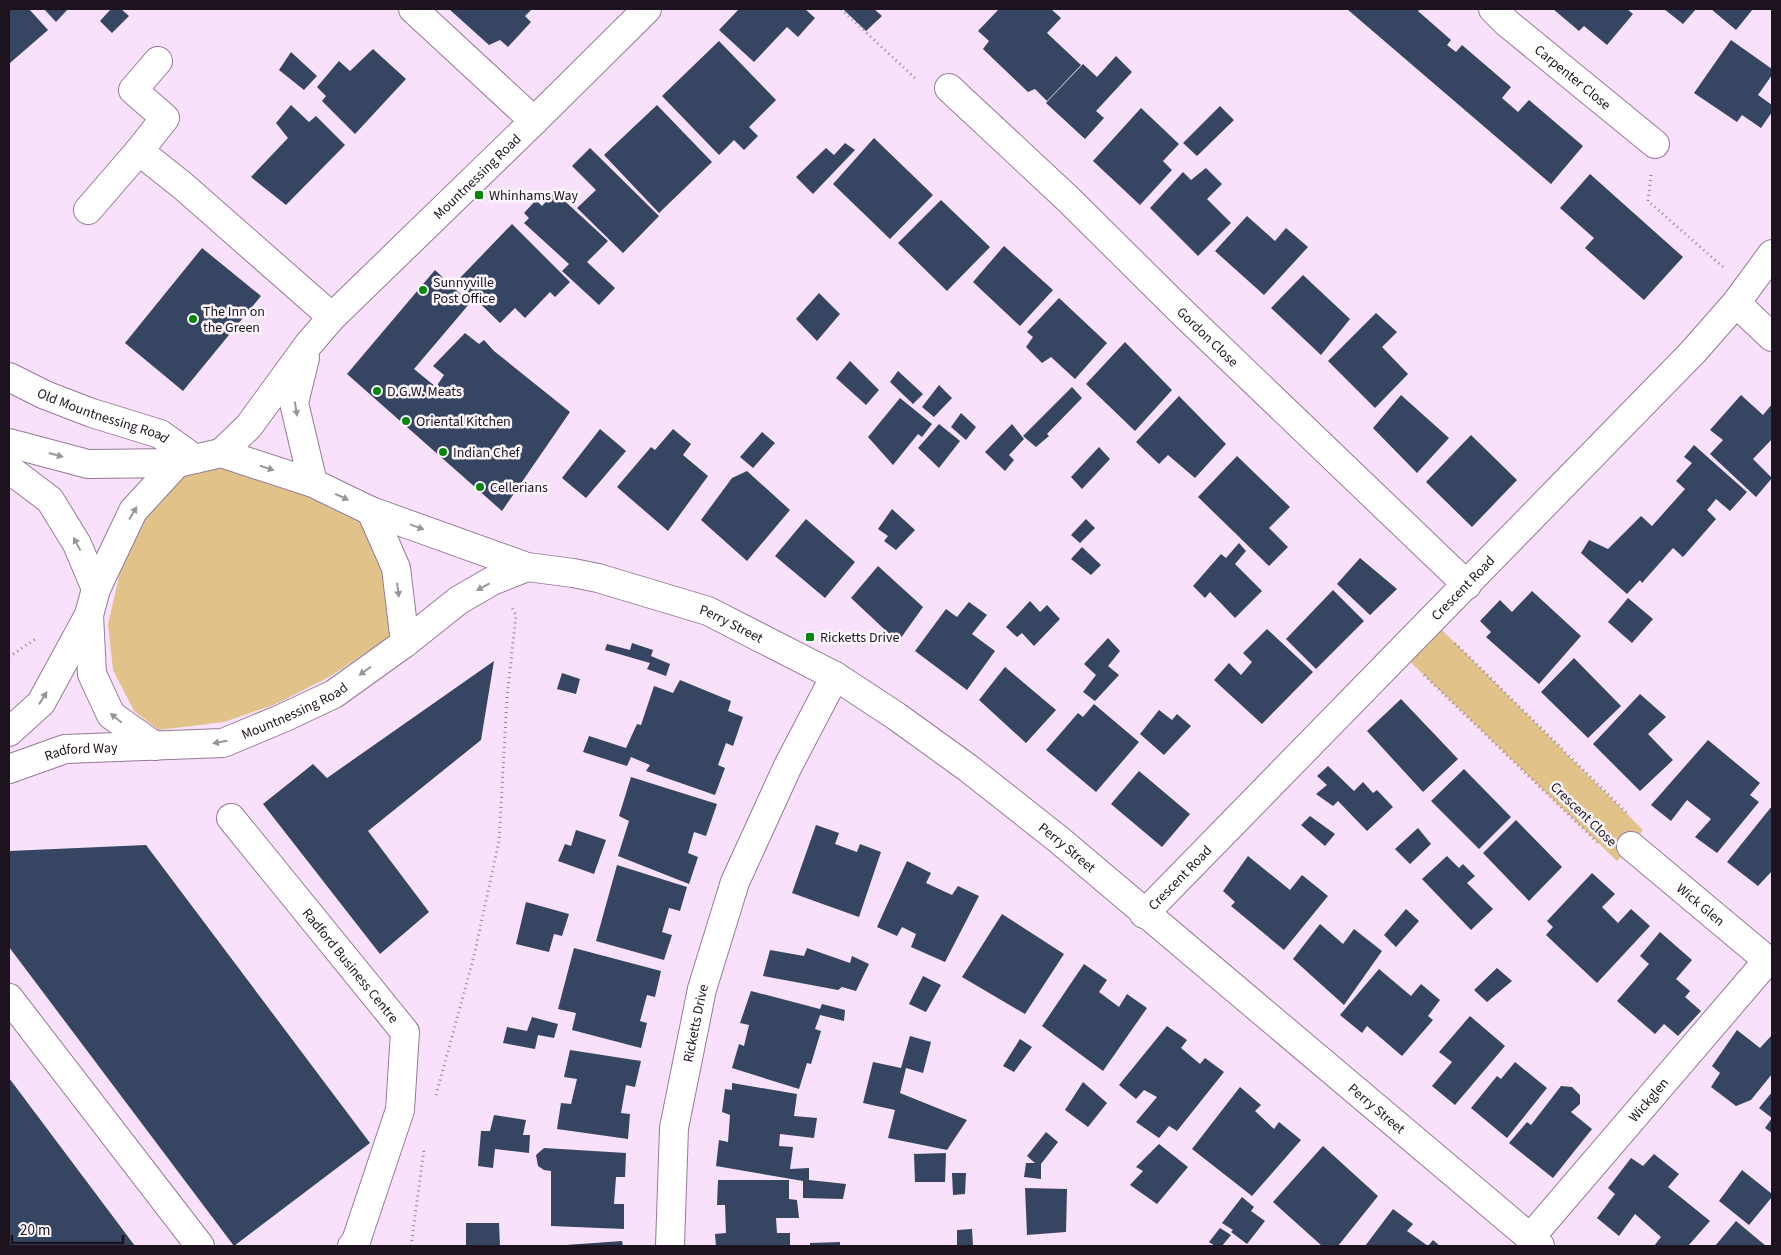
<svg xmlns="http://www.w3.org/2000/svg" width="1781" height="1255" font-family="'Source Sans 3',sans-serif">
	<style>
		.green { fill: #e1c38a }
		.building { fill: #354562 }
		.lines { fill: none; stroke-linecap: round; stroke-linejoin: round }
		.minor-casing { stroke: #957a98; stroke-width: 30 }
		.path { stroke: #948296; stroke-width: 3; stroke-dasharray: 1 4; stroke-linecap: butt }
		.minor { stroke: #fff; stroke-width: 28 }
		.oneway { fill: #99959a }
		.poi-dot { fill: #078709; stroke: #fbf5fc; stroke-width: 2 }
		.labels { text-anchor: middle; stroke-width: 5; stroke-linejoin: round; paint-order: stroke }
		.street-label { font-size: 14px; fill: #1d131e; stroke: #fbf5fc }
		.poi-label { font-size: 14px; fill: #1d131e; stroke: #fbf5fc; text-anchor: start }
	</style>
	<rect width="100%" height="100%" fill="#f9e1fc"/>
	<path class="green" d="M221,461L366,516L396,568L398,631L331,676L276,704L224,722L159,730L134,711L113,670L108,624L121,568L139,514L181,469Z
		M1432,620L1643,830L1617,861L1400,652Z"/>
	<path class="building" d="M9,9H29L48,30L10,63Z
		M44,9H68L56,22Z
		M111,9H121L129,16L112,33L100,21Z
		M449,9H532L525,16L531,22L508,47L500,40L489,45Z
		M739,9H805L815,18L798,37L787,27L754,62L719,30Z
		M843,9H874L882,16L866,31Z
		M999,9H1051L1061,18L1047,33L1081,65L1047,101L1035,89L1028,92L983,49L989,41L978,31Z
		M1347,9H1420L1418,11L1451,40L1447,45L1456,52L1462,45L1511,87L1502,98L1518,112L1529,100L1583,146L1551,184Z
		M1553,9H1627L1633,14L1607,45L1584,26L1579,31Z
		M1664,9H1696L1683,24Z
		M1711,9H1753L1736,30Z
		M1731,40L1772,69V75L1758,95L1772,105V112L1761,128L1742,115L1737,122L1694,93Z
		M719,41L776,100L749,127L758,136L744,150L734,140L719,155L662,96Z
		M373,49L406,79L355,134L322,101L326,96L317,87L339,61L350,71Z
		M291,52L317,76L304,90L279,70Z
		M1116,56L1132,72L1096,111L1104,118L1085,139L1046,103L1083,64L1097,77Z
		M291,105L309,122L316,116L345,145L286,205L251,177L288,138L276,123Z
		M657,105L712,162L659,213L604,155Z
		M1220,106L1234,120L1197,156L1183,143Z
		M1141,108L1179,144L1163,161L1172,170L1140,205L1093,161Z
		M874,138L933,195L890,239L833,184Z
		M845,143L855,150L813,194L796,177L826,148L834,155Z
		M590,148L659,216L623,253L577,208L596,190L572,166Z
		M1206,168L1222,184L1207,199L1231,223L1198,256L1150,208L1183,172L1191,180Z
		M1590,174L1683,257L1644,300L1585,248L1594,238L1560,208Z
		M555,192L608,241L587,262L615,288L599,305L562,271L569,264L524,223L529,218L524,213L536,200L542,206Z
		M941,200L990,247L947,291L898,243Z
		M1247,216L1275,241L1286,228L1308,247L1264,295L1215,251Z
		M512,224L570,282L555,297L550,292L525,318L515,308L500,323L457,281Z
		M1004,246L1053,290L1020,326L973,282Z
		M202,248L261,296L183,391L125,343Z
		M435,270L470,303L414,369L436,387L444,375L433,366L465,333L479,344L484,340L494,351L570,412L502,511L347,374Z
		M1303,275L1350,319L1321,355L1271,308Z
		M819,293L840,314L817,341L796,319Z
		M1059,298L1107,343L1075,379L1051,357L1042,363L1026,347L1033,337L1027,332Z
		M1376,313L1397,332L1382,347L1408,374L1375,408L1328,361Z
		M1125,342L1172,390L1135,431L1086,384Z
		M850,361L879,390L866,405L836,378Z
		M898,371L923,394L913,404L890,382Z
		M939,385L952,398L934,417L922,407Z
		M1072,387L1082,398L1047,434L1049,436L1036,447L1023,436Z
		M1401,395L1449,438L1417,473L1373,428Z
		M1741,395L1763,415L1772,404V439L1753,459L1772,478L1756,497L1710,454L1723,440L1710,430Z
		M1179,396L1226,444L1195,478L1168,455L1159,464L1136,442Z
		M900,398L932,424L922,437L918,434L893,465L868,437Z
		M961,413L976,427L966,440L951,427Z
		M939,424L960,441L939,468L918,448Z
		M1012,424L1024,439L1009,455L1014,460L1005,471L985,452Z
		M600,429L626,451L586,498L562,478Z
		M673,429L691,444L683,455L708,476L668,531L617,487L651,447L655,450Z
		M762,432L775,443L753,468L740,457Z
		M1471,435L1517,480L1472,527L1426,482Z
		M1694,445L1747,492L1730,511L1716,499L1707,510L1716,519L1683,557L1673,548L1642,583L1640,580L1627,594L1581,553L1589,540L1608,549L1641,516L1652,526L1685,489L1676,481L1692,463L1684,457Z
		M1099,447L1110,459L1082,489L1071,477Z
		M1237,456L1290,507L1269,528L1288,547L1269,566L1198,497Z
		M747,471L790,510L747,561L701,520L732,478Z
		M892,509L915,530L896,550L884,541L888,536L878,529Z
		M806,519L855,562L825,598L775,556Z
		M1086,519L1095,528L1080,543L1071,535Z
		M1239,543L1246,551L1235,564L1262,591L1235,618L1210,592L1205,598L1193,586L1221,554L1226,558Z
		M1082,547L1101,565L1091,575L1071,559Z
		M1360,558L1397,589L1370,615L1337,584Z
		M878,566L923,607L898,642L851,598Z
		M1333,590L1364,621L1316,669L1286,639Z
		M1532,591L1581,636L1539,684L1486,637L1491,632L1480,621L1500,600L1512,612Z
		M1628,598L1653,619L1632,643L1608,622Z
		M1030,601L1040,612L1047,605L1060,619L1034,646L1022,633L1017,637L1006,627Z
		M969,602L987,615L972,634L995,651L967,690L915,651L946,609L957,617Z
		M1267,629L1313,672L1262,724L1214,680L1229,663L1241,675L1252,662L1243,653Z
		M1108,638L1120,651L1108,666L1119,675L1095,701L1083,692L1096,675L1084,664Z
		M632,643L653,650L651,656L670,664L666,676L647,669L650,663L605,650L607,644L630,650Z
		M1574,658L1621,706L1588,738L1541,692Z
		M494,661L481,740L368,831L429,912L380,954L263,804L313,764L327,778Z
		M1005,667L1056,710L1026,743L979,700Z
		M562,673L580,679L576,694L557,689Z
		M680,680L731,701L728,711L743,717L733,746L726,743L718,765L725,768L715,795L646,771L650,765L631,757L627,766L583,752L589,736L626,748L637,724L641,725L654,686L673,693Z
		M1640,694L1666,717L1648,734L1673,760L1640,791L1593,744Z
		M1401,699L1458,759L1423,792L1367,731Z
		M1094,704L1139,742L1096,792L1046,750L1078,713L1083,717Z
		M1159,710L1172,720L1177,714L1191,726L1164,755L1140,734Z
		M1708,740L1760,783L1750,795L1759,802L1717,853L1695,837L1711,819L1687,800L1671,821L1651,805Z
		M1328,766L1354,791L1363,782L1373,793L1377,790L1393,807L1367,831L1338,801L1333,806L1316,794L1327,785L1317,776Z
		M1464,769L1511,817L1479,849L1431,801Z
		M1139,771L1190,814L1162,847L1111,804Z
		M631,777L717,804L706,836L694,832L688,853L698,857L689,884L618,856L629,821L619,816Z
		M1772,806V871L1758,886L1727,862Z
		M1310,816L1335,834L1325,846L1301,825Z
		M1516,820L1562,867L1529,901L1483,853Z
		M816,825L839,833L835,844L857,852L860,844L881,852L859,917L792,893Z
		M1418,828L1431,844L1410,864L1395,849Z
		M576,830L606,840L594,874L558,861L565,844L571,846Z
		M146,845L370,1143L234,1246L9,947V851Z
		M1248,856L1290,890L1302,875L1328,896L1284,950L1231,906L1235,902L1223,891Z
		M1447,856L1459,868L1463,864L1475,876L1467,883L1493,909L1471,930L1422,879Z
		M907,861L931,873L926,883L952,895L958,886L979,896L945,962L911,947L916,934L902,927L897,936L877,927Z
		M617,865L687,887L680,911L669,908L662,932L672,935L664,960L596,941Z
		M1592,873L1615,894L1602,907L1618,923L1631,909L1650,926L1597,983L1546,935L1553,927L1547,921Z
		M526,902L569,914L562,936L554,934L549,952L516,944Z
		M1406,909L1419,921L1396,947L1384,935Z
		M1002,914L1064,954L1025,1014L962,977Z
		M1320,924L1343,944L1354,929L1382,951L1344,1005L1293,959Z
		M1660,932L1692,960L1676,979L1690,991L1685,997L1701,1011L1678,1036L1664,1024L1655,1034L1617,1001L1649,964L1640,956Z
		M574,948L661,971L655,997L647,995L640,1021L647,1023L641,1048L572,1030L576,1013L558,1009Z
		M807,948L850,963L852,956L869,964L856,991L842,987L838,990L763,976L770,950L804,956Z
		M1084,964L1107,980L1099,992L1119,1007L1127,994L1147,1008L1103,1071L1042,1026Z
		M1497,968L1512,981L1487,1002L1474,990Z
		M1379,969L1411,996L1421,984L1440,1000L1428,1016L1433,1020L1402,1056L1367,1026L1362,1033L1340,1015Z
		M923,976L941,985L926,1012L909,1004Z
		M751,991L820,1009L822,1004L845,1010L844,1021L820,1015L815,1029L821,1031L811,1064L807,1063L799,1089L732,1068L739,1044L744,1046L749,1025L740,1023Z
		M1470,1016L1505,1046L1455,1105L1432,1086L1452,1062L1439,1052Z
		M532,1017L558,1024L554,1038L538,1035L535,1049L503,1043L507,1027L527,1031Z
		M1167,1026L1187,1040L1181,1048L1200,1064L1205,1058L1224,1072L1177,1131L1169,1126L1159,1138L1136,1122L1157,1097L1144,1090L1136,1099L1119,1085Z
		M1737,1030L1760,1048L1772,1035V1074L1751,1100L1736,1106L1711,1087L1720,1073L1712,1066Z
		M910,1036L931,1042L923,1073L906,1068L900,1093L967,1120L947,1150L888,1138L895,1110L863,1103L873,1062L901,1068Z
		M1020,1039L1032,1047L1014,1072L1003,1066Z
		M570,1050L641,1061L635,1087L626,1085L621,1113L630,1114L628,1139L557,1129L561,1103L571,1104L577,1079L564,1077Z
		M1515,1062L1547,1088L1507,1138L1471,1108L1497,1076L1501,1079Z
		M9,1078L135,1246H9Z
		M1083,1082L1107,1103L1088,1127L1065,1110Z
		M732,1083L797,1094L794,1116L817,1118L814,1138L780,1134L779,1146L793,1147L790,1169L809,1168V1180L846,1184L843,1199L803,1198V1181L716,1166L719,1140L728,1142L730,1115L722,1112L725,1089L732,1090Z
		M1561,1086L1572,1087L1580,1095V1104L1571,1112L1592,1129L1553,1178L1509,1143L1527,1122L1531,1125Z
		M1240,1087L1261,1105L1255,1111L1274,1129L1279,1122L1301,1140L1252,1196L1192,1149Z
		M1772,1092V1118L1759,1108Z
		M494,1115L526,1120L523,1135H530L529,1153L495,1149L493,1168L478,1166L481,1131H490Z
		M1772,1118V1133L1765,1128Z
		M1046,1132L1058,1142L1041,1164V1179L1024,1177L1026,1163H1035L1027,1156Z
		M1159,1144L1188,1167L1157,1204L1130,1185L1143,1171L1136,1167Z
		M1323,1146L1378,1196L1338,1246H1322L1273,1202Z
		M544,1148L626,1153L625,1177H616L614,1204H624V1229L551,1226V1171L544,1170L538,1166L536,1155Z
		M946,1153L945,1182H915L914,1154Z
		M1654,1154L1679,1174L1668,1187L1710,1221L1688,1246H1654L1661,1237L1635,1214L1619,1236L1597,1218L1615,1194L1608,1188L1631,1158L1643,1166Z
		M1742,1170L1772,1194V1197L1749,1225L1719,1201Z
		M952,1173H966L965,1194L953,1195Z
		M718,1180H789V1199L797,1200L799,1218H776L777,1233H790V1246H716L715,1234L726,1233L725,1205H717Z
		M1025,1188L1067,1189L1066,1232L1027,1235Z
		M1242,1197L1254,1207L1251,1211L1265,1221L1247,1244L1231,1232L1233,1230L1222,1223Z
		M1393,1209L1413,1224L1407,1231L1428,1246L1433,1240L1440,1246H1365Z
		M1736,1221L1766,1246H1715Z
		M466,1223H499L500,1246H466Z
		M1220,1228L1231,1235L1222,1246H1215L1209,1242Z
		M972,1229L973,1246H957V1230Z
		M622,1241L623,1246H566V1245Z
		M840,1242V1246H810V1243Z"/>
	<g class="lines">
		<g class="minor-casing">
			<g id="minor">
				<path d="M413,9L534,121"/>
				<path id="s1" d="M1493,9L1507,23L1655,144"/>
				<path id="s2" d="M949,88L1068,199L1182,312L1467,585"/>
				<path d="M139,151L165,118L133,90L158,61"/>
				<path d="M88,210L139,151L183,186L332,317"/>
				<path d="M1736,303L1772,337"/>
				<path d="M305,358L294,403L313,483"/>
				<path id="s3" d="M9,377L45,395L92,413L160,434L195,459"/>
				<path id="s4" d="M9,443L88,464L177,463L221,453L313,483L371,511L527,567L573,573L598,578L708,611L835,676L896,716L968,768L1058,839L1540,1246"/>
				<path id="s5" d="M221,453L249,426L308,345L332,317L534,121L647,9"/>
				<path d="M9,469L50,500L77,544L96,589"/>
				<path d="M371,511L396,568L405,643"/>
				<path d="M9,732L41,703L89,615"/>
				<path d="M155,746L111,715L92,674L89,615L96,589L133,511L177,463"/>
				<path id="s6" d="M9,769L65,749L223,743L283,718L334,694L405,643L459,600L492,581L527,567"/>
				<path id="s7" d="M231,818L405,1032L400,1110L355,1244L352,1246"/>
				<path id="s8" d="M1631,846L1772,964"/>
				<path id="s9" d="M1144,914L1693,352L1736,303L1772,254"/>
				<path d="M9,998L200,1246"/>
				<path id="s10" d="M1530,1238L1768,960"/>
				<path id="s11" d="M670,1246L674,1128L702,989L735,882L787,768L835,676"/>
			</g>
		</g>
		<path class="path" d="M841,9L917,80
			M1651,175L1648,201L1723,267
			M1455,643L1627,813
			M9,657L37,638
			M1424,675L1599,844
			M436,1095L474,956L499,841L507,698L516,615L512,608
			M411,1246L424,1149"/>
		<use href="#minor" class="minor"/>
	</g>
	<defs><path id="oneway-solid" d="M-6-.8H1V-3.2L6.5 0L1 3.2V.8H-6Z" transform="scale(1.25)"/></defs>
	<g class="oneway">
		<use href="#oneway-solid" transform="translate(296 409) rotate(81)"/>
		<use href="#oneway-solid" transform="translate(56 455) rotate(15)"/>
		<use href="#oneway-solid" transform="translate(267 468) rotate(18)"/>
		<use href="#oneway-solid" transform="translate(342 497) rotate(25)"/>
		<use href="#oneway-solid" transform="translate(133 513) rotate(-59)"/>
		<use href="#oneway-solid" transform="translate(417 527) rotate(20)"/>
		<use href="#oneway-solid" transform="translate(77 544) rotate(-118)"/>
		<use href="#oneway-solid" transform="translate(483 587) rotate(151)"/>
		<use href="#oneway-solid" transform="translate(398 590) rotate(83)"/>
		<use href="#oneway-solid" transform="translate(365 671) rotate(144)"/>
		<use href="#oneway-solid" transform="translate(43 698) rotate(-58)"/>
		<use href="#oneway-solid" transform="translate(116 718) rotate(-140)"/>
		<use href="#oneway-solid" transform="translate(220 742) rotate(170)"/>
	</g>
	<g class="poi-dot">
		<rect x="474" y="190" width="10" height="10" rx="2.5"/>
		<circle cx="423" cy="290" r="5"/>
		<circle cx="193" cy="319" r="5"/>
		<circle cx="377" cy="391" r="5"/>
		<circle cx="406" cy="421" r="5"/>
		<circle cx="443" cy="452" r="5"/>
		<circle cx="480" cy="487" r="5"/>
		<rect x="805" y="632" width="10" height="10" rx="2.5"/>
	</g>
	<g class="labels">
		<g class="street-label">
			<text dy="5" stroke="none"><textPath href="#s1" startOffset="105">Carpenter Close</textPath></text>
			<text dy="5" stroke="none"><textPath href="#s5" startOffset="378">Mountnessing Road</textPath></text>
			<text dy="5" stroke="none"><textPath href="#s2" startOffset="359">Gordon Close</textPath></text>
			<text dy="5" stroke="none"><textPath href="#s3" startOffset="102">Old Mountnessing Road</textPath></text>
			<text dy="5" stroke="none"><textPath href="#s9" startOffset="456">Crescent Road</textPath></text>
			<text dy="5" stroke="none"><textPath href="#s4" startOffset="756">Perry Street</textPath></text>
			<text dy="5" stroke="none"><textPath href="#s6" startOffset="296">Mountnessing Road</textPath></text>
			<text dy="5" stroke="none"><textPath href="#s6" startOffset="75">Radford Way</textPath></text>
			<text transform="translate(1584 814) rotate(44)" y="5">Crescent Close</text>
			<text dy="5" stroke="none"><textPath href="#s4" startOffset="1161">Perry Street</textPath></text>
			<text dy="5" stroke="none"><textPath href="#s9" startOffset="51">Crescent Road</textPath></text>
			<text dy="5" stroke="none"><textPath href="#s8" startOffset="91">Wick Glen</textPath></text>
			<text dy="5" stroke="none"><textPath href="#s7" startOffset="190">Radford Business Centre</textPath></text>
			<text dy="5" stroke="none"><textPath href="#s11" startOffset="225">Ricketts Drive</textPath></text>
			<text dy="5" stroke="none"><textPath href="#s10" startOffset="182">Wickglen</textPath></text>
			<text dy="5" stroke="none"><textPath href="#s4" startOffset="1566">Perry Street</textPath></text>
		</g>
		<g class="poi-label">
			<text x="489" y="200">Whinhams Way</text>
			<text x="433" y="287">Sunnyville<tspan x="433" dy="16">Post Office</tspan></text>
			<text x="203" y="316">The Inn on<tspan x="203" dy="16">the Green</tspan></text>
			<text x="387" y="396">D.G.W. Meats</text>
			<text x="416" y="426">Oriental Kitchen</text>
			<text x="453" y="457">Indian Chef</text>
			<text x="490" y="492">Cellerians</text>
			<text x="820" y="642">Ricketts Drive</text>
		</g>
	</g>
	<rect width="1781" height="1255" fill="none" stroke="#1d131e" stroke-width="20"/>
	<path d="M12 1235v8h111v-8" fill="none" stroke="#1d131e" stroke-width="2.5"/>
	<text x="20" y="1235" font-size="15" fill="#1d131e" stroke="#fbf5fc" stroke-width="4" paint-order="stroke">20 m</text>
</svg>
